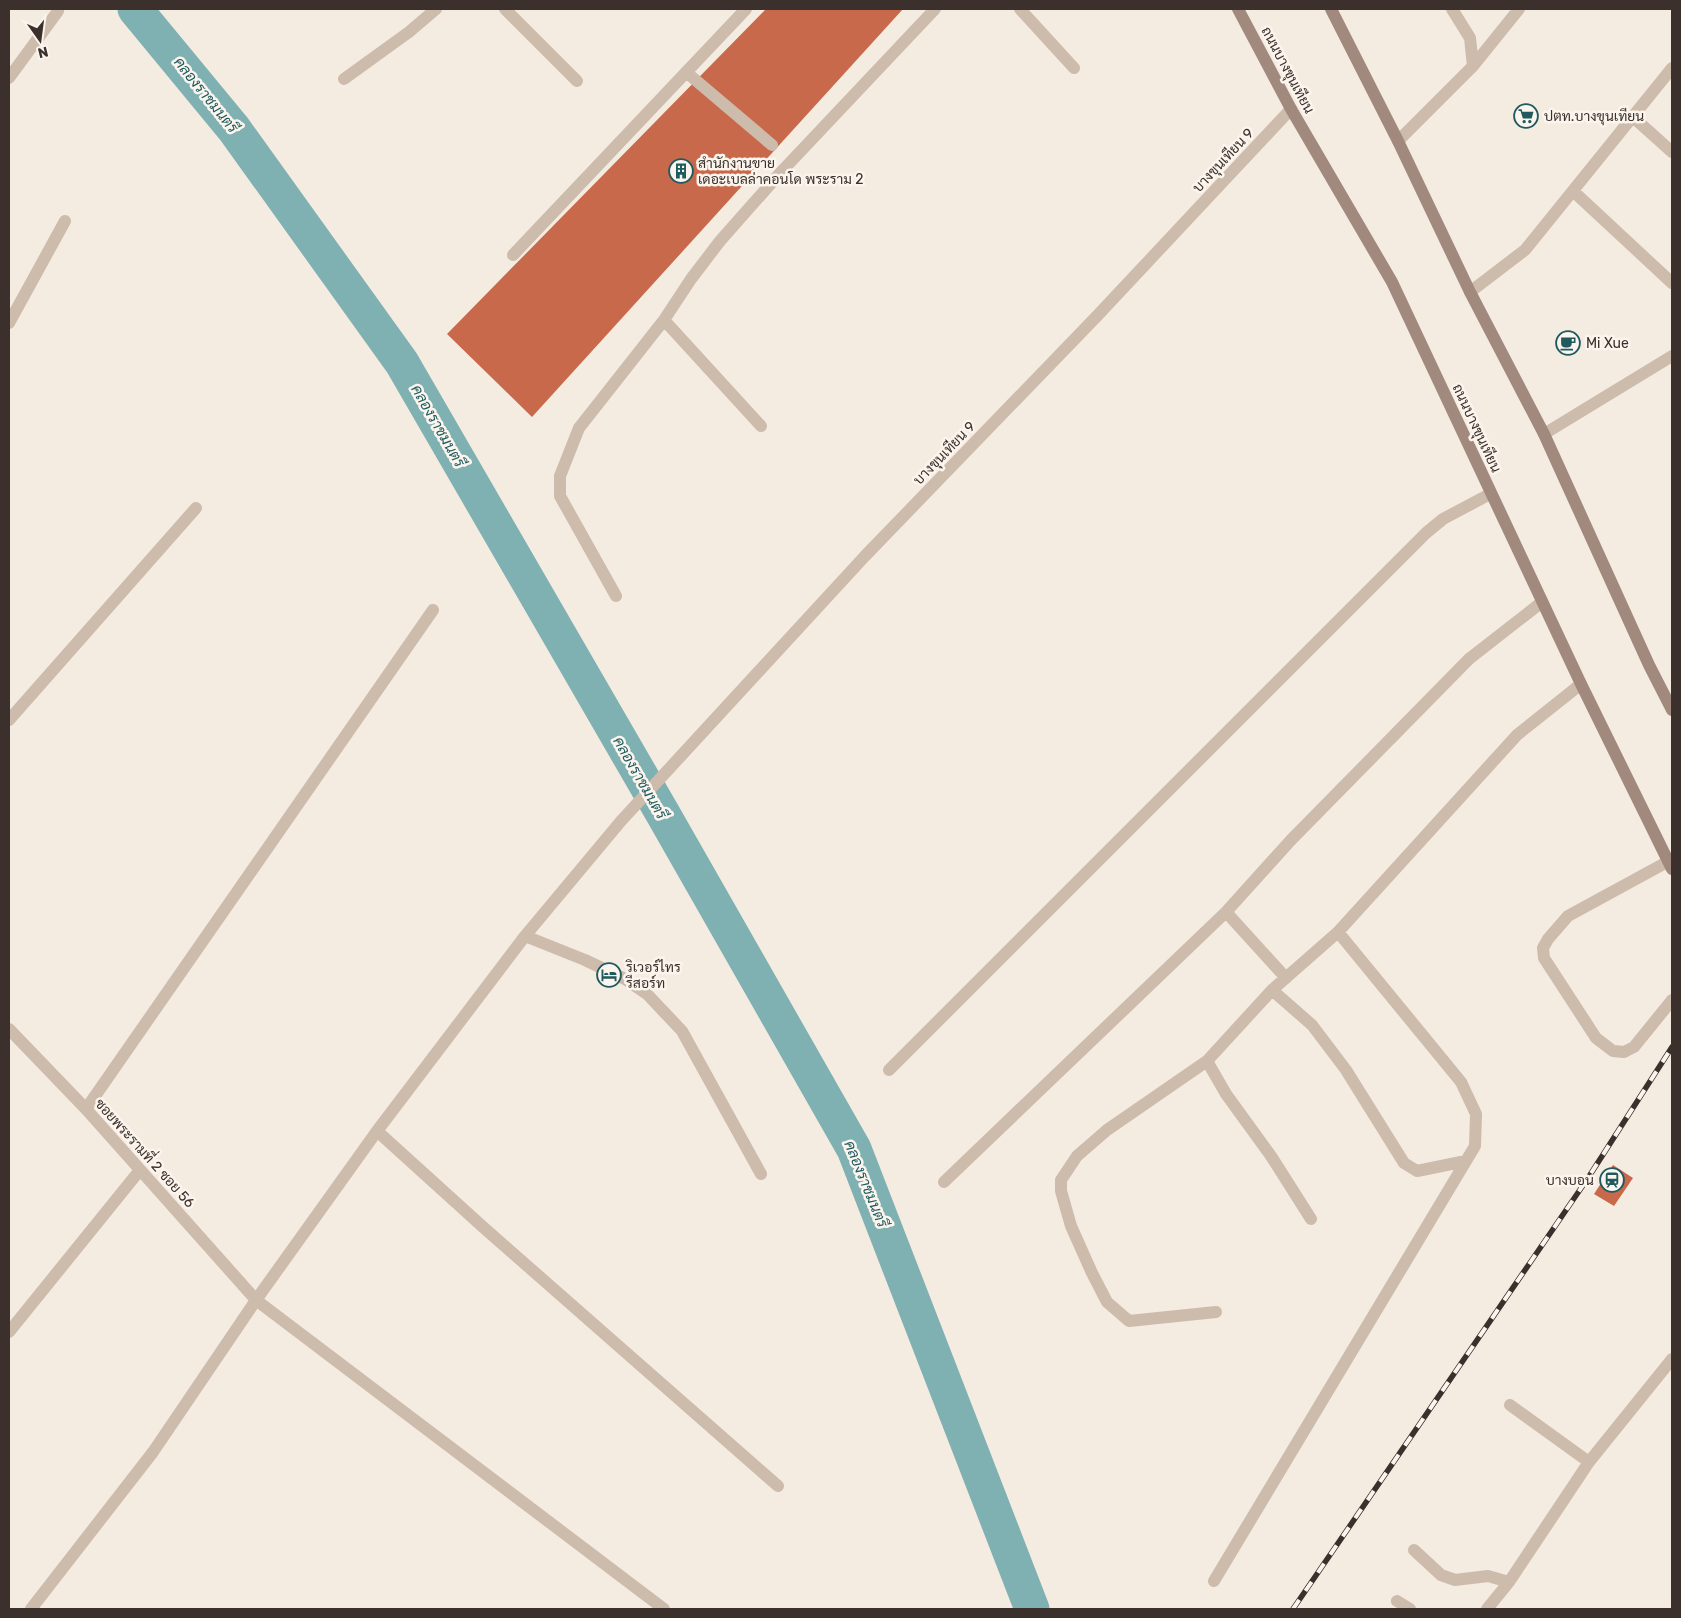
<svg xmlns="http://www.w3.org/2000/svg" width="1681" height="1618" font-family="Rubik,Sarabun,sans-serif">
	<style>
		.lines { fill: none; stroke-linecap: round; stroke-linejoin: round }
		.canal { stroke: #7fb0b2; stroke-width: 35 }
		.building { fill: #c8694b }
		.service { stroke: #cdbbac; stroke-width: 12 }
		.minor { stroke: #cdbbac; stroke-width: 12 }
		.secondary { stroke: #a18a7d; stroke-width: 12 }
		.rail-casing { stroke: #3b302b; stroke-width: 5.5 }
		.rail { stroke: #fbf5ee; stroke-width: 4; stroke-dasharray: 11; stroke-linecap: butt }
		.labels { text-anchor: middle; stroke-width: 5; stroke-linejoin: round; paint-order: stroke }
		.street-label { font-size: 14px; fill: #3b302b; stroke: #fbf5ee }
		.poi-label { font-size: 14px; fill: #3b302b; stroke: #fbf5ee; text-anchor: start }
		.water-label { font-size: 15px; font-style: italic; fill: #1f5a5e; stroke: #fbf5ee }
	</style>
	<rect width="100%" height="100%" fill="#f4ebe1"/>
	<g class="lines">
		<path class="canal" d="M135,9L234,129L402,363L663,814L854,1149L1032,1609"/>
	</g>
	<path class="building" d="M766,9H903L532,417L447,334Z
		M1613,1165L1633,1178L1614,1206L1594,1194Z"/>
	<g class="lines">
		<path class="service" d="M1020,9L1074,68
			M1473,66L1519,9
			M686,72L772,145
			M9,78L58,11
			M1633,117L1672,152
			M1398,141L1473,66L1470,38L1452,9
			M1573,191L1672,283
			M513,255L746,9
			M1470,292L1525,250L1672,68
			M9,323L65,221
			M761,426L664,320L691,279L720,241L782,171L935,9
			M1544,434L1672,356
			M616,596L560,496V476L579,428L664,320
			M1669,861L1568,916L1548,939L1543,948L1544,958L1596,1038L1613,1051L1624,1052L1634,1047L1672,1000
			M1226,912L1286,978
			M1272,990L1312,1025L1346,1070L1404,1163L1417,1171L1466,1161
			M1207,1061L1226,1094L1271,1156L1311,1219
			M377,1131L483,1227L778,1486
			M944,1182L1226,912L1291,840L1469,659L1542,602
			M256,1300L664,1609
			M1216,1312L1129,1321L1107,1302L1092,1273L1071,1226L1061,1191V1180L1077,1156L1107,1130L1207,1061L1272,990L1338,932L1517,735L1581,684
			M1510,1405L1589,1462
			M1414,1550L1441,1575L1455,1580L1488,1576L1509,1582
			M1214,1581L1475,1146L1476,1114L1461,1082L1338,932
			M1397,1601L1410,1609
			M1487,1609L1509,1582L1589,1462L1672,1359"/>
		<path class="minor" d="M505,9L577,81
			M344,79L409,32L436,9
			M9,720L196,508
			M525,936L585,960L625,979L647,994L682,1031L761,1174
			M9,1029L86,1109L256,1300
			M889,1070L1426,533L1443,519L1490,494
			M86,1109L433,610
			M9,1332L140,1170
			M31,1609L153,1452L256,1300L377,1131L525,936L621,821L865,556L1097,316L1291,109"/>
		<path class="secondary" d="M1238,9L1291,109L1392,282L1581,684L1672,869
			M1331,9L1398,141L1470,292L1544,434L1649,665L1672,710"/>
		<g class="rail-casing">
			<path id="rail" d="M1293,1609L1588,1178L1672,1047"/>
		</g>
		<use href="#rail" class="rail"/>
	</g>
	<defs>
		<g id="supermarket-ring" transform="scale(1.25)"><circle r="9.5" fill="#fbf5ee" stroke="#1f5a5e" stroke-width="1.5"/><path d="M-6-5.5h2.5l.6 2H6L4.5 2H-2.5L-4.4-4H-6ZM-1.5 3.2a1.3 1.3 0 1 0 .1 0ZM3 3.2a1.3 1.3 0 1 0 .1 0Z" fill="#1f5a5e"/></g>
		<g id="building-ring" transform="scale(1.25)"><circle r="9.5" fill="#fbf5ee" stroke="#1f5a5e" stroke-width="1.5"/><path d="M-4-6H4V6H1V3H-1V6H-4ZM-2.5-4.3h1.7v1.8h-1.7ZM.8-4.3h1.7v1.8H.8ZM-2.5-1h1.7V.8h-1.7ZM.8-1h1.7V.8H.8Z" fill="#1f5a5e"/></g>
		<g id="cafe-ring" transform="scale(1.25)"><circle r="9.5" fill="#fbf5ee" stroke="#1f5a5e" stroke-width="1.5"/><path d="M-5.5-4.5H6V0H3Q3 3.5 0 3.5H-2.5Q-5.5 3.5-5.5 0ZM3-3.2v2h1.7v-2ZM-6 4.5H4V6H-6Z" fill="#1f5a5e"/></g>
		<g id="hotel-ring" transform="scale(1.25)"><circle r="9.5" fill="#fbf5ee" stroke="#1f5a5e" stroke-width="1.5"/><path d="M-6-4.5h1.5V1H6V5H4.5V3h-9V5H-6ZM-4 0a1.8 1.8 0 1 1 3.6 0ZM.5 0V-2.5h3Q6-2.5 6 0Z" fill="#1f5a5e"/></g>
		<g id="station-ring" transform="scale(1.25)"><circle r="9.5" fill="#fbf5ee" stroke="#1f5a5e" stroke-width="1.5"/><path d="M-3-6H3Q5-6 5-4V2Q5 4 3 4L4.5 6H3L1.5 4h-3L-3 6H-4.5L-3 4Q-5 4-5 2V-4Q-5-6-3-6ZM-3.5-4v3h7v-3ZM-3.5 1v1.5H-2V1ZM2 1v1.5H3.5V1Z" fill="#1f5a5e"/></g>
	</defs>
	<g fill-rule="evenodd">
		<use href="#supermarket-ring" x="1526" y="116"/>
		<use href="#building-ring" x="681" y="171"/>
		<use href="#cafe-ring" x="1568" y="343"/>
		<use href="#hotel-ring" x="609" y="975"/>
		<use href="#station-ring" x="1612" y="1180"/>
	</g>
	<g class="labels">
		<g class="street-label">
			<text transform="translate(1288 70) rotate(62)" y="5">ถนนบางขุนเทียน</text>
			<text transform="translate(1223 160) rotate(-47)" y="5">บางขุนเทียน 9</text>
			<text transform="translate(1477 428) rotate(65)" y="5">ถนนบางขุนเทียน</text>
			<text transform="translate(944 453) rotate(-46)" y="5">บางขุนเทียน 9</text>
			<text transform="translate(145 1153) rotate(48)" y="5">ซอยพระรามที่ 2 ซอย 56</text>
		</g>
		<g class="poi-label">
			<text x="1544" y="121">ปตท.บางขุนเทียน</text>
			<text x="698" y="168">สำนักงานขาย<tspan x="698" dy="16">เดอะเบลล่าคอนโด พระราม 2</tspan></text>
			<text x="1586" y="348">Mi Xue</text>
			<text x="626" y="972">ริเวอร์ไทร<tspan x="626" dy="16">รีสอร์ท</tspan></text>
			<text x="1594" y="1185" text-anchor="end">บางบอน</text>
		</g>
		<g class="water-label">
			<text transform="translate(206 95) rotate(51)" y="5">คลองราชมนตรี</text>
			<text transform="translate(438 426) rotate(60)" y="5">คลองราชมนตรี</text>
			<text transform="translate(640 778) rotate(60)" y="5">คลองราชมนตรี</text>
			<text transform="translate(866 1184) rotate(68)" y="5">คลองราชมนตรี</text>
		</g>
	</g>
	<rect width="1681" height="1618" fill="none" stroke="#3b302b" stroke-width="20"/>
	<g transform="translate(40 40) rotate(166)" stroke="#fbf5ee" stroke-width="4" paint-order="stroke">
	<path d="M0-4L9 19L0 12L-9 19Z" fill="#3b302b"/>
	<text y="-8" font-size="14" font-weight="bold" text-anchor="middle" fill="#3b302b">N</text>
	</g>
</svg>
